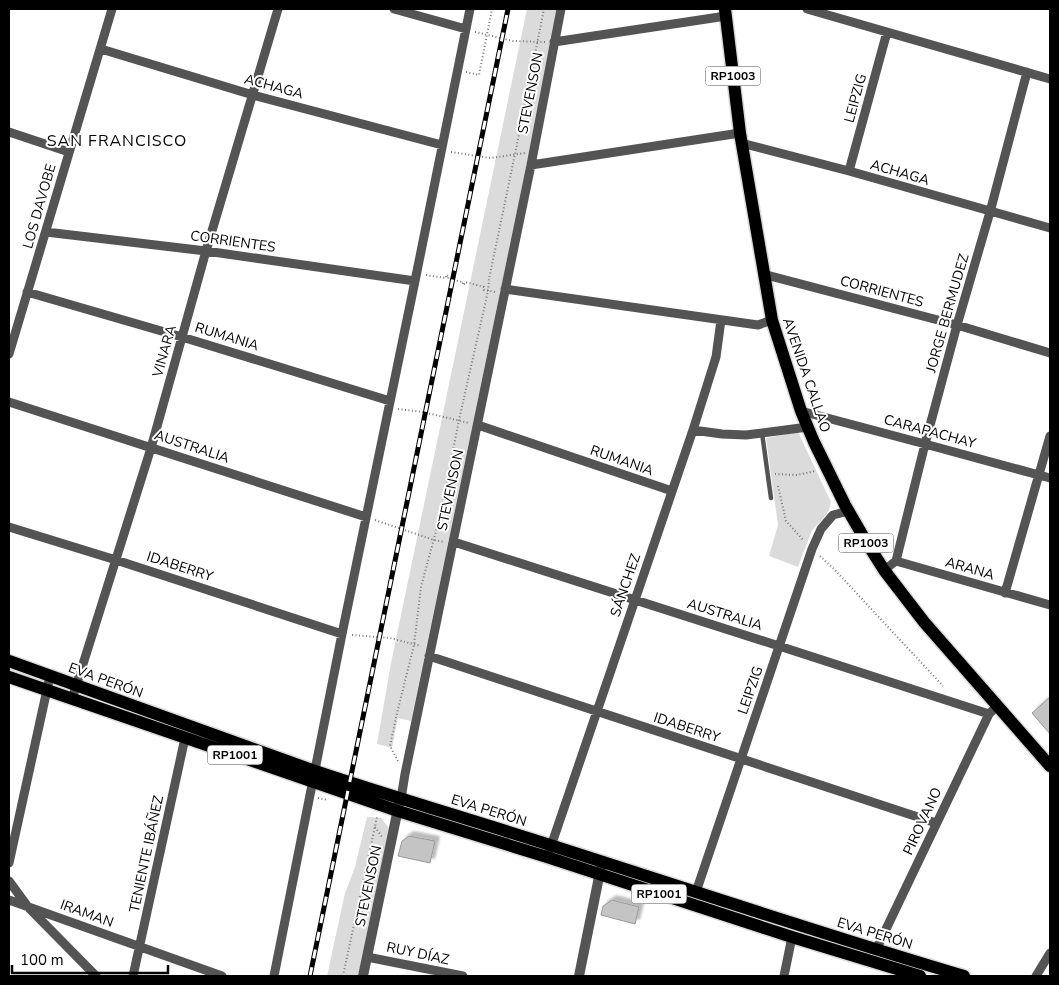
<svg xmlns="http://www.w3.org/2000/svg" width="1059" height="985" font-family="'Nunito Sans',sans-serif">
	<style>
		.green { fill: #dbdbdb }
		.building { fill: #c4c4c4; stroke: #989898; filter: url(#shadow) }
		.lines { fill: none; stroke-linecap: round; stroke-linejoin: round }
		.primary-casing { stroke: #dbdbdb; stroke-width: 15 }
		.path { stroke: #767676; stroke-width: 2; stroke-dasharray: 1 2.5; stroke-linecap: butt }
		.service { stroke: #545454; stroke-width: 4.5 }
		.minor { stroke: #545454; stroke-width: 9 }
		.tertiary { stroke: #545454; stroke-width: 10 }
		.primary { stroke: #000; stroke-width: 12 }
		.rail-casing { stroke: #000; stroke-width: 5 }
		.rail { stroke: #fff; stroke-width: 3; stroke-dasharray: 9; stroke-linecap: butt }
		.labels { text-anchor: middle; stroke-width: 4; stroke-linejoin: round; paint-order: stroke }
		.shield { fill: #fff; stroke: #4c4c4c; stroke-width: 1 }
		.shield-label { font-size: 12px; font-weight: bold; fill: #000 }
		.street-label { font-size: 14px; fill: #000; stroke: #fff }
		.quarter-label { font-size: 16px; letter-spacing: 1px; fill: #000; stroke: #fff }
	</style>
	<defs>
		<filter id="shadow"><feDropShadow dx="4.5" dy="-4.5" stdDeviation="1" flood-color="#0004"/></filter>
	</defs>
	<rect width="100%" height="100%" fill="#fff"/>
	<path class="green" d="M527,9H559L411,721L398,718L392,748L377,744L391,663Z
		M798,432L831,502L829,510L823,519L812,530L798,567L769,556L778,525L766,438Z
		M367,817L381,818L389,828L358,976H327L345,893L355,867Z"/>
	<path class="building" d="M1050,697V734L1032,713Z
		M409,836L435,841L430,863L398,856L402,841Z
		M612,900L639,907L635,924L601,915L603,906Z"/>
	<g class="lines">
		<g class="primary-casing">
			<path id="primary" d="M725,9L740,133L772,320L801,411L814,442L845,505L867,543L884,570L924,622L1050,766
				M9,661L315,771C393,797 472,820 550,845C688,889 825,935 964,976
				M9,677L398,811L547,857L792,937L920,976"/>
		</g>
		<path class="path" d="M475,32L513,41L545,42
			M466,72L479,75L492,9
			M451,152L490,158L525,153
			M426,275L446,278V275L449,276L448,279L463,282L462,284H464L465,282L484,287V290L495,292
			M398,409L423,412L469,423
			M775,474L797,475L815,471
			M778,486L786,521L804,541
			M375,520L434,540L445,542
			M820,556L834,569L943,686
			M352,635L390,638L421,646
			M398,761L390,746L397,713L414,645L421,587L440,516L459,420L488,291L489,279L515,154L544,9
			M318,798L328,800
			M375,827L382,837
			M359,905L365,918
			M343,976L377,817"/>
		<path class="service" d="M762,433L771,498"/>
		<path class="minor" d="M394,9L466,29
			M807,9L1050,79
			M554,42L726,16
			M101,49L253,95L442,145
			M9,132L69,152
			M741,143L849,171L1050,228
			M531,165L740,133
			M849,171L887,32
			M46,232L206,251L415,281
			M763,274L957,325L1050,353
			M505,289L758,325L772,320
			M27,292L182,337L390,401
			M9,354L112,9
			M9,402L366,517
			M801,411L925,444L1050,478
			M478,425L672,491
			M693,430L722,434L746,435L808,427
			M9,527L116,560L342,634
			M454,542L779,646L989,714
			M896,561L925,444L957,325L990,212L1027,72
			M884,570L896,561L1050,605
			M1005,593L1050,436
			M429,656L936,823
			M72,699L151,448L206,251L278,9
			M401,799L405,774L531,165L561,9
			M550,849L693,430L716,357L721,320
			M9,863L50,676
			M9,881L28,907L96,976
			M696,892L812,549L821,529L833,515L849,511
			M9,900L222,976
			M876,950L989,714L992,711
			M367,957L463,976
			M133,976L185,738
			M274,976L342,634L415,281L470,9
			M784,976L792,937
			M1036,976L1050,953"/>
		<path class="tertiary" d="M363,976L399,804
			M579,976L601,867"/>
		<use href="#primary" class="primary"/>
		<g class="rail-casing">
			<path id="rail" d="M310,976L508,9"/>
		</g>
		<use href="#rail" class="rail"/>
	</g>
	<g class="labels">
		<g class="shield">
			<rect x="705.5" y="66.5" width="55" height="19" rx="4"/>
			<rect x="838.5" y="533.5" width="55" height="19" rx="4"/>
			<rect x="207.5" y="745.5" width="55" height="19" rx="4"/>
			<rect x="631.5" y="884.5" width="55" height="19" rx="4"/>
		</g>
		<g class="shield-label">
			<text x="733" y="80">RP1003</text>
			<text x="866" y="547">RP1003</text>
			<text x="235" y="759">RP1001</text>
			<text x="659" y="898">RP1001</text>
		</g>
		<g class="street-label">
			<text transform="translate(274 86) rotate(15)" y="5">ACHAGA</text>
			<text transform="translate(530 93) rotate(-79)" y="5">STEVENSON</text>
			<text transform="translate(855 98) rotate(-75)" y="5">LEIPZIG</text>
			<text transform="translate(900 172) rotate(16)" y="5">ACHAGA</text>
			<text transform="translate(39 206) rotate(-74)" y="5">LOS DAVOBE</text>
			<text transform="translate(233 241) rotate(8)" y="5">CORRIENTES</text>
			<text transform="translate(882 291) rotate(15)" y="5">CORRIENTES</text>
			<text transform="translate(947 313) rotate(-74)" y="5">JORGE BERMUDEZ</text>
			<text transform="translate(227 336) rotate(17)" y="5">RUMANIA</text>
			<text transform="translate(164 351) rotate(-74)" y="5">VINARA</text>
			<text transform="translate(807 375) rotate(71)" y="5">AVENIDA CALLAO</text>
			<text transform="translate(930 431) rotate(15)" y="5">CARAPACHAY</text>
			<text transform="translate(192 446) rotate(18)" y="5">AUSTRALIA</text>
			<text transform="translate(622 460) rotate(19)" y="5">RUMANIA</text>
			<text transform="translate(450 490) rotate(-78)" y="5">STEVENSON</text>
			<text transform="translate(180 566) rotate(18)" y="5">IDABERRY</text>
			<text transform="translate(970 568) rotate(16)" y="5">ARANA</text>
			<text transform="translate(625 585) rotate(-71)" y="5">SÁNCHEZ</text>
			<text transform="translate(725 614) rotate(17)" y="5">AUSTRALIA</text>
			<text transform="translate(106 680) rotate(20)" y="5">EVA PERÓN</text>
			<text transform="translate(750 690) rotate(-71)" y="5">LEIPZIG</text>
			<text transform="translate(687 727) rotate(18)" y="5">IDABERRY</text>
			<text transform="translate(489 810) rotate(17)" y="5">EVA PERÓN</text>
			<text transform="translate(922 821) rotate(-65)" y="5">PIROVANO</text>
			<text transform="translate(146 854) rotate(-78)" y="5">TENIENTE IBÁÑEZ</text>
			<text transform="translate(368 886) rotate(-78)" y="5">STEVENSON</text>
			<text transform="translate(87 913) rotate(20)" y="5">IRAMAN</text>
			<text transform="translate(875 933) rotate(17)" y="5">EVA PERÓN</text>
			<text transform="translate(418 953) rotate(12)" y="5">RUY DÍAZ</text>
		</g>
		<g class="quarter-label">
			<text x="117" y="146">SAN FRANCISCO</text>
		</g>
	</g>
	<rect width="1059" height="985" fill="none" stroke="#000000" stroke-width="20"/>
	<path d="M12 965v8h156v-8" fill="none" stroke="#000000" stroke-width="2.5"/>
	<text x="20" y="965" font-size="15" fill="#000000" stroke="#ffffff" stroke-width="4" paint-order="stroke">100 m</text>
</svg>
